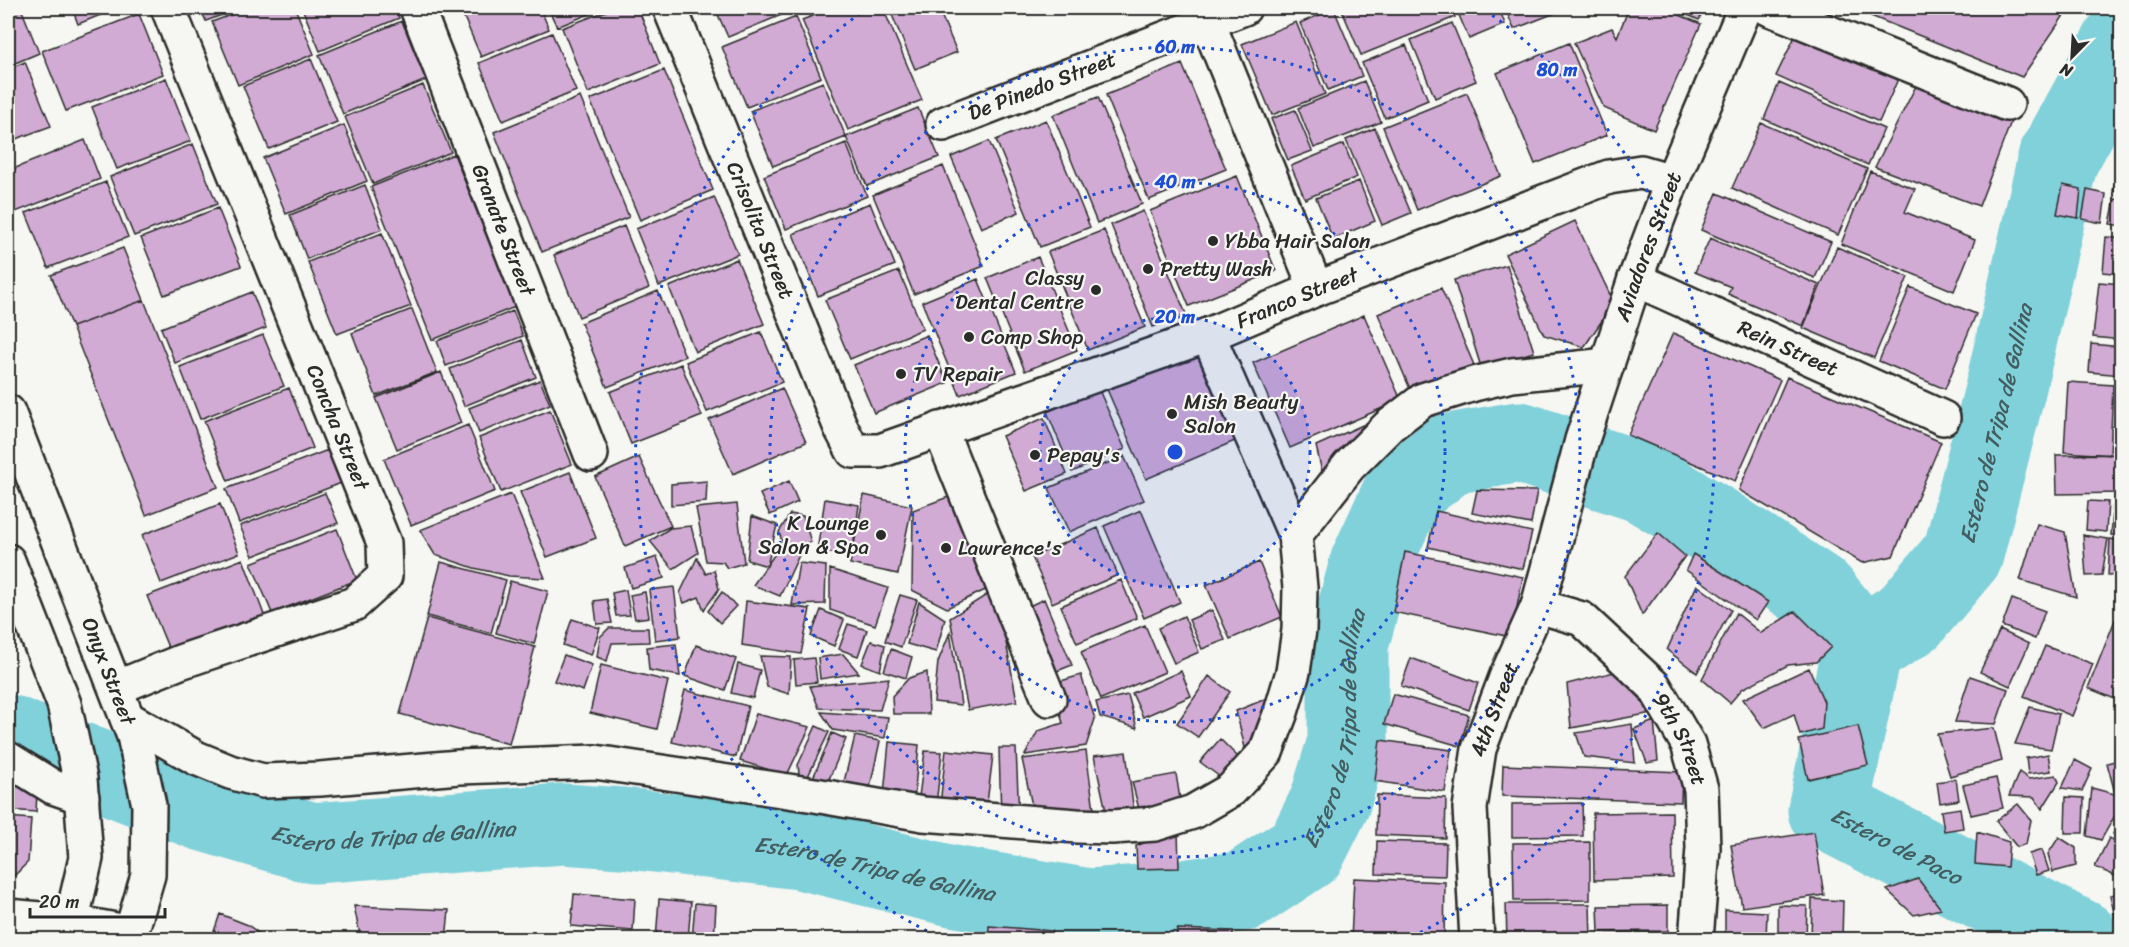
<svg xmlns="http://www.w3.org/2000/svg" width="2129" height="947" font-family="Sriracha,sans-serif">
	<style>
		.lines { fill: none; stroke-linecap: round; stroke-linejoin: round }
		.river { stroke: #80d1da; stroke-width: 81 }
		.building { fill: #d1abd4; stroke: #2b2b2b; stroke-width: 1.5 }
		.minor-casing { stroke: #2b2b2b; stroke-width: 38 }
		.secondary-casing { stroke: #2b2b2b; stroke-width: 38 }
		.minor { stroke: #f6f6f2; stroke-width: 33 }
		.secondary { stroke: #f6f6f2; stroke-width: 33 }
		.ring { fill: none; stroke: #1d4ed8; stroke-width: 3; stroke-dasharray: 3 6 }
		.poi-dot { fill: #2b2b2b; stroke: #f6f6f2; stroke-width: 2 }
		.labels { text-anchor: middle; stroke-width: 4.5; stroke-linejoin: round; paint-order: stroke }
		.street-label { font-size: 21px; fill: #2b2b2b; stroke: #f6f6f2 }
		.poi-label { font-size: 21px; fill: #2b2b2b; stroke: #f6f6f2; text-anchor: start }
		.water-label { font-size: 22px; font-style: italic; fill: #445d60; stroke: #f6f6f2 }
		.centre { fill: #1d4ed8; stroke: #f6f6f2; stroke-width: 3 }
		.ring-label { font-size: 18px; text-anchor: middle; font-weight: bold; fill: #1d4ed8; stroke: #f6f6f2; stroke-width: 4.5; stroke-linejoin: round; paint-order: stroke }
	</style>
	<rect width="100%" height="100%" fill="#f6f6f2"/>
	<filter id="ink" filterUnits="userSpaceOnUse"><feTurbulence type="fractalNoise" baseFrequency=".0167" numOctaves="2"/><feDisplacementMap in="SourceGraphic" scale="12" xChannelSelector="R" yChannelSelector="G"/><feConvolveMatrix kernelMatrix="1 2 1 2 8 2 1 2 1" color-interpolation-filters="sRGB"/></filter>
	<g filter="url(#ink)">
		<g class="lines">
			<g class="river">
				<path id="s1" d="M1862,648L1910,617L1963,554L2005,390L2058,159L2122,43"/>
				<path id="s2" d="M1862,648L1828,810L2080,940"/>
				<path id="s3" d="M8,735L204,811L313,843L563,824L622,828L800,849L952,886L1089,909L1163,903L1244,891L1306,850L1330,802L1348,742V645L1370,564L1404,490L1450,454L1519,442L1644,483L1715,526L1818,594L1862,648"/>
			</g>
		</g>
		<path class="building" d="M8,8H21L39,53L8,66Z
			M72,8H101L103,14L78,24Z
			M200,8H240L206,21Z
			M249,8H295L314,54L238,85L212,22Z
			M302,8H395L399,18L320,51Z
			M460,8H540L549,29L481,57Z
			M548,8H604L557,27Z
			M614,8H638L660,64L588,93L562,28Z
			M715,8H796V9L728,37Z
			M833,8H883L922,100L848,130L802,20Z
			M889,8H938L957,52L915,69Z
			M1341,8H1451L1455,17L1361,55Z
			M1456,8H1499L1505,24L1469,39Z
			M1505,8H1553L1555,13L1514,29Z
			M1629,8H1663L1701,24L1654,130L1604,108L1574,43L1612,28L1617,37Z
			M1672,8H1705L1699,20Z
			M1851,8H2069L2022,77Z
			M1334,9L1362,76L1328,90L1300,23Z
			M139,14L163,74L66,111L42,51Z
			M796,17L821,77L747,107L722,47Z
			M402,21L426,80L343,114L319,55Z
			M1296,22L1325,94L1272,115L1242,44Z
			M1452,23L1476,81L1435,98L1411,40Z
			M1799,28L1902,70L1879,122L1776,76Z
			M552,33L576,91L503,121L479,63Z
			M1569,43L1607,135L1535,164L1497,73Z
			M1406,45L1428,100L1385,118L1362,63Z
			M311,59L337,122L269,149L243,86Z
			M25,62L51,126L8,142V69Z
			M1182,64L1226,169L1149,200L1106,95Z
			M664,70L713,190L640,220L590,100Z
			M166,78L191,141L117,169L92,107Z
			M1920,78L2012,119L1979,206L1875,167Z
			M1364,81L1381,122L1314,148L1298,108Z
			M823,82L846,137L773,166L750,111Z
			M1779,83L1884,129L1868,165L1764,119Z
			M423,85L451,152L373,184L345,117Z
			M1467,93L1501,176L1417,210L1383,127Z
			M580,97L629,217L542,252L494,132Z
			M1098,97L1142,204L1097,223L1053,115Z
			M918,108L939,157L867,186L846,137Z
			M1295,110L1312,151L1288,160L1271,119Z
			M1046,120L1090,227L1040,247L996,140Z
			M1761,123L1867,169L1838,235L1732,188Z
			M344,125L367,181L286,214L263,158Z
			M1375,128L1411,213L1382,225L1346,140Z
			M85,140L100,179L8,215V171Z
			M989,141L1019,212L981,228L951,157Z
			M846,143L867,196L786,229L764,176Z
			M193,144L217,204L134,236L110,177Z
			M1344,144L1357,177L1305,199L1291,166Z
			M454,154L515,307L432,340L371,187Z
			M2122,155V193L2113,191Z
			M943,166L984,266L914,294L873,195Z
			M1870,171L1915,189L1905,212L1975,240L1954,291L1841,244Z
			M1237,176L1276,271L1189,306L1150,211Z
			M1359,181L1375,221L1333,239L1316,198Z
			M106,182L128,237L48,268L26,213Z
			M365,185L382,229L307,259L290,215Z
			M2063,185L2081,189L2078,218L2057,214Z
			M2087,190L2106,194L2102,223L2082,219Z
			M1717,193L1831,242L1815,278L1701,230Z
			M714,197L738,254L659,286L636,229Z
			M2115,199L2122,200V226L2110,224Z
			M870,203L895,265L818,296L793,234Z
			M218,208L241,266L164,295L141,238Z
			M1143,211L1186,314L1153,327L1111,225Z
			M1575,221L1614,303L1584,347L1544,335L1505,254Z
			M624,226L649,288L579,317L554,255Z
			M1104,230L1145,327L1088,350L1048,252Z
			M382,233L411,306L337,334L308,262Z
			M2106,237L2122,239V274L2103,272Z
			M1710,238L1819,285L1803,326L1728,294L1731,287L1695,272Z
			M1837,247L1908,277L1874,358L1803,328Z
			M123,248L144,300L72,327L51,275Z
			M1038,257L1077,350L1025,371L987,278Z
			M737,259L764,324L695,352L669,287Z
			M1507,265L1534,352L1481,367L1454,280Z
			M899,271L923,329L850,359L825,300Z
			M978,279L1016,372L960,395L922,302Z
			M2099,282L2122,284V340L2093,337Z
			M1910,287L1976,314L1945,389L1879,361Z
			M1441,288L1477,372L1414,398L1378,314Z
			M658,291L685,356L607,387L581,323Z
			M252,292L266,328L175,363L161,328Z
			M144,300L218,487L146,515L72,327Z
			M412,309L437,372L376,396L352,333Z
			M513,311L523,336L446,366L437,341Z
			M1364,315L1401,400L1290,448L1253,363Z
			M761,332L782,382L707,412L686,362Z
			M1673,333L1780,380L1735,481L1628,435Z
			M263,335L284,386L200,419L180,367Z
			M927,335L947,383L874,413L854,365Z
			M522,340L536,377L464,406L450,369Z
			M2091,344L2122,347V375L2089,372Z
			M1198,348L1237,440L1146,479L1106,387Z
			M681,364L702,416L631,444L610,392Z
			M441,372L461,423L397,449L376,398Z
			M1787,377L1941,442L1893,556L1862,563L1739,490Z
			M540,380L550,404L479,433L469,408Z
			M2068,382L2113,385L2110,455L2064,452Z
			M2118,385H2122V438L2113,437Z
			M289,388L313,448L228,481L204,421Z
			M782,388L806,442L733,474L709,420Z
			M1099,390L1125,449L1072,472L1047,412Z
			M550,410L572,464L501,492L479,438Z
			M1044,418L1067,474L1026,491L1002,436Z
			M1376,419L1325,485L1316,446Z
			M468,425L495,491L411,525L384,459Z
			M328,450L341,483L239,523L226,489Z
			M2122,454V493L2057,494L2056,455Z
			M1124,456L1144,500L1069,532L1049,488Z
			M639,457L671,526L625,546L595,477Z
			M570,472L596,538L547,557L520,492Z
			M707,481L706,502L671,505V484Z
			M789,481L798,502L770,515L760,494Z
			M1477,490L1537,491L1531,524L1472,513Z
			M325,493L338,523L253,556L240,526Z
			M959,493L994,586L947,608L912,590L913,510Z
			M511,494L545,578L509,576L474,568L435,555L420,530Z
			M864,495L912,506L898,574L850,564Z
			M825,499L859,505L852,556L817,551Z
			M2122,500V536L2111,535L2114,501Z
			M2088,501L2108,502L2106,532L2086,530Z
			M220,504L239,553L161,583L142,535Z
			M737,504L744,563L727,568L723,562L706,561L696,508Z
			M1141,510L1180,602L1144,618L1104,526Z
			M1436,511L1532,532L1523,569L1428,547Z
			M790,514L803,516L811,542L797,548L784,547L779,532Z
			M752,516L777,525L767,566L747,560Z
			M2037,524L2065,532L2076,597L2020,580Z
			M691,526L698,553L673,569L650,541L670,528Z
			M1098,528L1118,575L1052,603L1032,557Z
			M337,529L357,580L272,613L251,563Z
			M1658,533L1685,556L1642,615L1625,576Z
			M2083,535L2108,539L2102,575L2086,576Z
			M2110,539L2122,541V575H2108Z
			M779,548L800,553L780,596L753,585Z
			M1405,552L1523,577L1511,637L1393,612Z
			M1693,554L1768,602L1756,620L1686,570Z
			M657,557L664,578L631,588L625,568Z
			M697,558L706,574L714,570L719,589L704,610L699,597L684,603L680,593Z
			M243,559L266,620L172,657L147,596Z
			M441,562L506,580L491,633L427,616Z
			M1259,562L1282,617L1230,639L1206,585Z
			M799,563L826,566L825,604L792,605Z
			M830,569L888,588L875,625L830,610Z
			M1121,580L1137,618L1077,643L1061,606Z
			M510,581L548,591L534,644L496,633Z
			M1697,585L1731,610L1697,673L1667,650Z
			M674,587L680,637L655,640L649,590Z
			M996,589L1017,701L968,710L950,618Z
			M626,590L630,615L616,616L612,593Z
			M645,592L649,617L635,619L630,595Z
			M722,592L736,606L720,623L708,611Z
			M900,595L917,600L901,647L885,641Z
			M607,599L612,623L597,624L594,601Z
			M1044,599L1072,665L1042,677L1016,612Z
			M2012,599L2045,611L2035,639L2002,626Z
			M746,601L810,609L801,654L742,645Z
			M919,602L945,619L936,652L907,644Z
			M821,610L844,620L834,646L811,636Z
			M1212,610L1225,640L1202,649L1189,620Z
			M1795,611L1831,647L1816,662L1788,665L1742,689L1730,703L1702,679L1736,613L1761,633Z
			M1184,616L1199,652L1174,663L1158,628Z
			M427,618L535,647L509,744L400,714Z
			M572,619L600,628L591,655L563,645Z
			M2115,620L2122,623V702L2088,688Z
			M848,624L867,630L858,656L839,649Z
			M1145,625L1165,672L1101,699L1081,652Z
			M609,628H648L649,642L612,643L607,661L597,657L600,637Z
			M2000,630L2029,644L2010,686L1980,672Z
			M950,632L961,705L934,702L938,662Z
			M871,641L885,645L880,671L862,664Z
			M676,644L680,676L649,670L647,647Z
			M696,645L736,659L725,690L685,676Z
			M2045,646L2093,664L2072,716L2024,696Z
			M891,649L912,657L906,678L884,671Z
			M843,654L859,673L820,679L818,658Z
			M564,655L592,665L583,691L554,681Z
			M760,656L791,657L789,694L767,687Z
			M814,658L817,682L796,684L794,660Z
			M1411,658L1478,683L1469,710L1401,686Z
			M738,664L760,670L753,698L731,693Z
			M601,665L668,681L657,729L590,713Z
			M1809,668L1824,702L1822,729L1800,735L1794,714L1764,728L1743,699Z
			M1181,671L1191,696L1143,717L1132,693Z
			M1618,671L1652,713L1571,728L1567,684Z
			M927,672L929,714H893L892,696L909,678Z
			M1081,675L1095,719L1086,746L1025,755L1038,731L1063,723L1051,684Z
			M1209,676L1230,692L1198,737L1177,723Z
			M1970,676L2008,689L1996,724L1955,722Z
			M889,678L880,710L819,708L810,686Z
			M685,690L748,706L736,757L672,742Z
			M1393,694L1469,715L1460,746L1384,724Z
			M1128,695L1137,728L1100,717L1096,702Z
			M1268,698L1261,750L1246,752L1236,711Z
			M2030,707L2059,714L2051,749L2015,744Z
			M821,712L888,717L885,738L833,730Z
			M756,714L810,727L787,775L740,761Z
			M1654,721L1658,761L1647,763L1634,729Z
			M1632,724L1635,763L1584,757L1576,733Z
			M816,726L829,732L801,791L798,765Z
			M1858,726L1868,765L1808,779L1799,740Z
			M1994,728L2002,761L1950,776L1937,734Z
			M832,733L846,739L824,791L810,785Z
			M855,736L880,741L869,792L843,786Z
			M1220,739L1242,761L1228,783L1200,762Z
			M1380,740L1451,750L1445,792L1375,781Z
			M889,742L919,745L913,810L883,805Z
			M999,748H1016L1019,817L1001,818Z
			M946,750L993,755L986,811L940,805Z
			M925,751L942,752L935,814L917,812Z
			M1086,751L1095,817L1034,815L1022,759Z
			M1126,752L1134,812L1107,816L1094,756Z
			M2048,754L2051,771L2028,774L2026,758Z
			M2122,759V791L2115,793L2107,763Z
			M2075,760L2092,769L2082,791L2062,788Z
			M1503,765L1682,772L1681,802L1502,796Z
			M2019,772L2029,779L2056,775L2059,782L2042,809L2034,797L2009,796Z
			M1176,774L1181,805L1140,813L1132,782Z
			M8,777L37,792L36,812L8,810Z
			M1996,778L2003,808L1971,815L1963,785Z
			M1956,779L1959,800L1940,803L1937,782Z
			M2092,788L2122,796V803L2101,840L2087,836Z
			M1377,795L1446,798L1445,838L1376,835Z
			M2066,797L2084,798L2083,833H2065Z
			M1582,803L1583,836L1512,837V804Z
			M2018,804L2031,820L2026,844L2017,847L1996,821Z
			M1960,808L1963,828L1944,831L1941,811Z
			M1672,812L1673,878L1594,880L1593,813Z
			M2122,816V838L2113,834Z
			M8,817L31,819L28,862L13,877L8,878Z
			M1178,830L1179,868L1137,869L1136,846Z
			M1814,832L1824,895L1742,907L1731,845Z
			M1977,832L2009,842L2007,867L1975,864Z
			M2059,837L2076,848V866L2053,872L2048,854Z
			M2109,838L2122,844V864L2115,876L2095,867Z
			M1377,841L1446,843L1445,876L1376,874Z
			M1590,842V900L1514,901L1513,843Z
			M2042,850L2049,871L2036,875L2029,854Z
			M1354,878L1445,882L1444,940H1351Z
			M1918,879L1941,909L1914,915L1887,890Z
			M2122,893V924L2117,925L2110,895Z
			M574,894L635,899L633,931L571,926Z
			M659,899L691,902L688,940H656Z
			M1812,899L1843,901L1842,940H1811Z
			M695,903L716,905L714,940H692Z
			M1506,904H1590L1591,940H1507Z
			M1668,905V931L1599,932L1598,906Z
			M1778,905L1807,906L1806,940H1778Z
			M354,906L449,910L446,940H361Z
			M1725,910L1767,912L1766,940H1725Z
			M220,914L248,925L267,940H211Z
			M989,926L1052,931V940H988Z
			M1177,929L1233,931V940H1176Z
			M1678,933V940H1607V935Z
			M1846,935L1883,937V940H1846Z"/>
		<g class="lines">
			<g class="minor-casing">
				<g id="minor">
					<path id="s4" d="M417,8L591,454"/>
					<path id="s5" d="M670,8L841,428L853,451H880L1208,335L1316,289L1609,177L1641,172L1672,181"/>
					<path d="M1202,8L1316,289"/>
					<path d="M1768,8L2007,104"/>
					<path id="s6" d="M943,124L1244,8"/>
					<path id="s7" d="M1635,279L1943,418"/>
					<path d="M1208,335L1295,535"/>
					<path d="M940,429L1049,699"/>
					<path id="s8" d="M1538,606L1582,619L1654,686L1688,744L1701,789L1703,848L1696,940"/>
					<path d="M116,688L180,662L354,604L385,576L384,543L168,8"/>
					<path d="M127,718L196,758L230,772L263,781L320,779L459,767L595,762L815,795L923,814L1077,826L1112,827L1155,824L1193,812L1231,790L1266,752L1281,712L1293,672L1299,630L1300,588L1295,535L1349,466L1389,426L1423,400L1474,384L1512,375L1607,365"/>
					<path d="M8,759L53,787L82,797"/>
					<path d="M8,916L72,922L132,933"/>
					<path id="s9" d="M1477,940L1470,808L1479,749L1507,675L1538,606L1582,440L1635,279L1672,181L1745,8"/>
				</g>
			</g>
			<g class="secondary-casing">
				<g id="secondary">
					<path id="s10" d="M8,412L134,736L149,805L148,875L129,940"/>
					<path d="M8,561L64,704L80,779L86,858L67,940"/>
				</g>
			</g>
			<use href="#minor" class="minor"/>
			<use href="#secondary" class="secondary"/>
		</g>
	</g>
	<circle cx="1175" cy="452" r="135" fill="#1d4ed8" fill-opacity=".12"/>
	<g class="ring">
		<circle cx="1175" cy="452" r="135"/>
		<circle cx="1175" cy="452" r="270"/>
		<circle cx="1175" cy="452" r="405"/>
		<path d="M943 939A540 540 0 0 1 865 10M1485 10A540 540 0 0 1 1407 939"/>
	</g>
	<g class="poi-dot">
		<circle cx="1213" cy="241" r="6"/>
		<circle cx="1148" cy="269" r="6"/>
		<circle cx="1096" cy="290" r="6"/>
		<circle cx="969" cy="337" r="6"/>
		<circle cx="901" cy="374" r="6"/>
		<circle cx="1172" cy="414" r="6"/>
		<circle cx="1035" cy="455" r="6"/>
		<circle cx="881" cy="535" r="6"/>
		<circle cx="946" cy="548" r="6"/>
	</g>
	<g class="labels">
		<g class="street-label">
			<text dy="7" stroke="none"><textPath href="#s6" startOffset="106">De Pinedo Street</textPath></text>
			<text dy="7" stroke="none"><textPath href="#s5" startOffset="240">Crisolita Street</textPath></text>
			<text dy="7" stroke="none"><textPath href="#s4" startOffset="238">Granate Street</textPath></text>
			<text dy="7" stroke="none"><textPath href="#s9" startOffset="723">Aviadores Street</textPath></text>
			<text dy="7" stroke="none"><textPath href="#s5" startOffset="951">Franco Street</textPath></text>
			<text dy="7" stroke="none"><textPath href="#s7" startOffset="168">Rein Street</textPath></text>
			<text transform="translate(338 427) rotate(68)" y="7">Concha Street</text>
			<text dy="7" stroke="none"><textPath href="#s10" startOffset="278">Onyx Street</textPath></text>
			<text dy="7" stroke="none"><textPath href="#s9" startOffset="234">4th Street</textPath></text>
			<text dy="7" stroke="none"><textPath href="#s8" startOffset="204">9th Street</textPath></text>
		</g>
		<g class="poi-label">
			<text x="1225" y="248">Ybba Hair Salon</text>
			<text x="1160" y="276">Pretty Wash</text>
			<text x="1084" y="285" text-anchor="end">Classy<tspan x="1084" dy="24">Dental Centre</tspan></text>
			<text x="981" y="344">Comp Shop</text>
			<text x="913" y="381">TV Repair</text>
			<text x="1184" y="409">Mish Beauty<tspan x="1184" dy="24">Salon</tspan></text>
			<text x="1047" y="462">Pepay's</text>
			<text x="869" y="530" text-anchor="end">K Lounge<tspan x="869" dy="24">Salon &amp; Spa</tspan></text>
			<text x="958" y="555">Lawrence's</text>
		</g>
		<g class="water-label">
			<text dy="8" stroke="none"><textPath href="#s1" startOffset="274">Estero de Tripa de Gallina</textPath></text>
			<text dy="8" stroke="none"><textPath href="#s3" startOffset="1466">Estero de Tripa de Gallina</textPath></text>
			<text dy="8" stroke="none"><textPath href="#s3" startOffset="404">Estero de Tripa de Gallina</textPath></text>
			<text dy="8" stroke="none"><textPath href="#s2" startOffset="243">Estero de Paco</textPath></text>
			<text dy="8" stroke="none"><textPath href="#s3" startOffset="890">Estero de Tripa de Gallina</textPath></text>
		</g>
	</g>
	<circle cx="1175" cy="452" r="9" class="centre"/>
	<g class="ring-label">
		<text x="1175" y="53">60 m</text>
		<text x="1557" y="76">80 m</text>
		<text x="1175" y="188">40 m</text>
		<text x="1175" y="323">20 m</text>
	</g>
	<rect width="2129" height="947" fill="none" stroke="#f6f6f2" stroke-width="30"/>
	<rect x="15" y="15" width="2099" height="917" fill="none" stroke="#2b2b2b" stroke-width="2" filter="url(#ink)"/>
	<g transform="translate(2072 57) rotate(204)" stroke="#f6f6f2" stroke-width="4.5" paint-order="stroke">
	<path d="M0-4.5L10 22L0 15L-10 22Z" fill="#2b2b2b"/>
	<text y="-9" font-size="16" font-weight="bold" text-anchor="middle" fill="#2b2b2b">N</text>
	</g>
	<path d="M30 908v9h135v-9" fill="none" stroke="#2b2b2b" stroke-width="3"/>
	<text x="39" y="908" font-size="18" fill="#2b2b2b" stroke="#f6f6f2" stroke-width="4.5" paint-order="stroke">20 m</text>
</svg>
